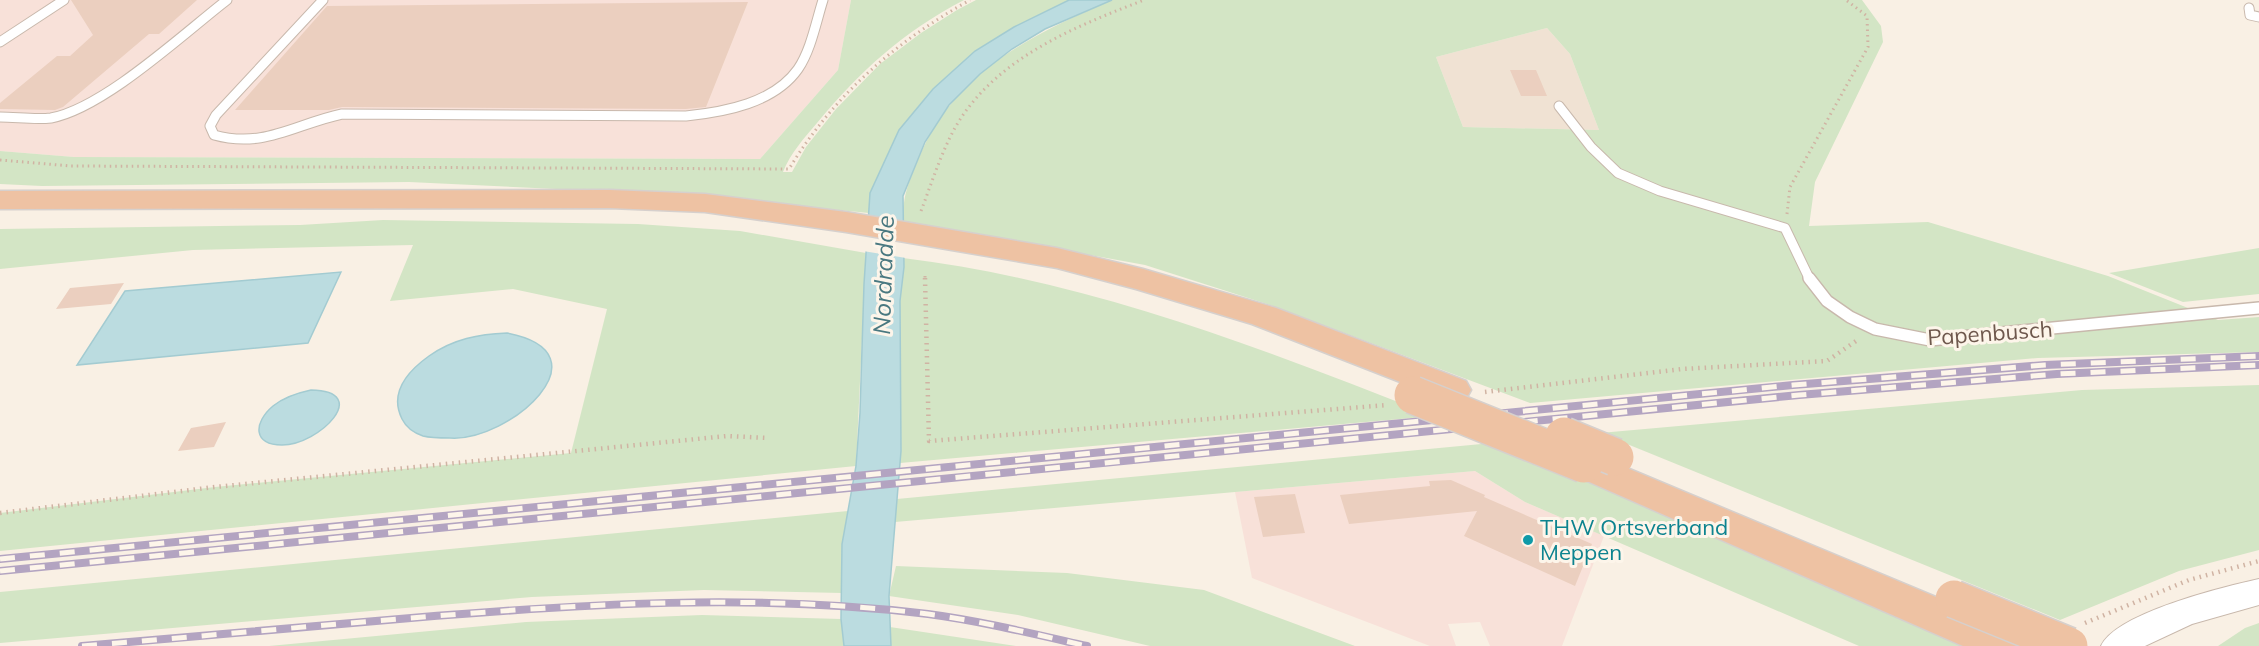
<svg xmlns="http://www.w3.org/2000/svg" width="2259" height="646" font-family="Mulish,sans-serif">
	<style>
		.residential { fill: #f0e2d3 }
		.commercial { fill: #f8e1d9 }
		.green { fill: #d3e5c5; fill-rule: evenodd }
		.water { fill: #bbdce0; stroke: #a3cbd1; stroke-width: 1.5 }
		.pier { fill: #f9f0e4 }
		.building { fill: #ebcfbf }
		.lines { fill: none; stroke-linecap: round; stroke-linejoin: round }
		.service-far1-casing { stroke: #c8b8ac; stroke-width: 11 }
		.service-casing { stroke: #c8b8ac; stroke-width: 14 }
		.tertiary-casing { stroke: #c8b8ac; stroke-width: 2 }
		.trunk-casing { stroke: #d6d0cd; stroke-width: 3 }
		.path-far1 { stroke: #d0b3a3; stroke-width: 3; stroke-dasharray: 1.5 4; stroke-linecap: butt }
		.path { stroke: #d0b3a3; stroke-width: 4.5; stroke-dasharray: 1.5 5; stroke-linecap: butt }
		.service-far1 { stroke: #fff; stroke-width: 9 }
		.service { stroke: #fff; stroke-width: 11 }
		.tertiary { fill: #fff; fill-rule: evenodd }
		.trunk { fill: #eec2a3; fill-rule: evenodd }
		.rail-casing { stroke: #b3a4c1; stroke-width: 8 }
		.rail { stroke: #fdf5ea; stroke-width: 5; stroke-dasharray: 15; stroke-linecap: butt }
		.trunk-bridge-casing { stroke: #d6d0cd; stroke-width: 40; stroke-linecap: butt }
		.trunk-bridge { stroke: #eec2a3; stroke-width: 37 }
		.culture-dot { fill: #0f9aa8; stroke: #fdf5ea; stroke-width: 2 }
		.labels { text-anchor: middle; stroke-width: 6; stroke-linejoin: round; paint-order: stroke }
		.street-label { font-size: 22px; fill: #6e584d; stroke: #fdf5ea }
		.culture-label { font-size: 22px; fill: #0d838f; stroke: #fdf5ea; text-anchor: start }
		.water-label { font-size: 24px; font-style: italic; fill: #497880; stroke: #fdf5ea }
	</style>
	<rect width="100%" height="100%" fill="#f9f0e4"/>
	<path class="residential" d="M1547,28L1570,54L1599,130L1463,127L1436,57Z"/>
	<path class="commercial" d="M0,0H851L838,70L760,159L74,157L0,151Z
		M1475,471L1525,502L1604,536L1562,646H1490L1480,622L1448,624L1456,646H1430L1252,578L1235,492Z"/>
	<path class="green" d="M851,0H964C903,32 861,70 817,123C804,138 790,154 783,172H792L806,147L836,109L880,64L921,33L957,10L976,0H1069C993,37 923,78 887,157C878,176 870,192 869,213L685,195L409,182L42,186L0,184V151L74,157L760,159L838,70Z
		M1112,0H1862L1881,26L1883,42L1815,182L1809,226L1928,222L2108,276L2218,320L2259,317V352L2038,358L1530,403L1270,305L1145,265L903,221C903,195 908,184 918,160C954,71 1030,36 1112,0ZM1547,28L1570,54L1599,130L1463,127L1436,57Z
		M383,220L638,224L740,231L866,253L856,466L0,551V513L215,487L571,453L607,309L513,289L390,301L413,245L193,250L0,269V229L300,225Z
		M2259,248V294L2183,302L2109,273Z
		M903,258C1091,281 1260,348 1434,416L900,463V301Z
		M2259,385V550L2179,571L2060,620L1600,433L2082,390Z
		M1492,443L1678,518L1970,646H1859L1525,502L1475,471L895,522L897,499Z
		M848,511L842,544V593L704,590L532,597L0,643V592Z
		M896,566L1067,573L1204,590L1355,646H1150L1018,615L889,596Z
		M702,615L841,619L844,646H269L526,622Z
		M2259,623V646H2218L2245,628Z
		M890,627L1016,646H891Z"/>
	<path class="water" d="M1069,0H1112L1045,29L1012,49L980,74L949,105L925,142L903,196L904,267L900,301L901,451L889,596L891,646H844L841,619L842,544L856,466L860,413L864,284L870,193L899,130L933,89L975,51L1014,27Z
		M341,272L308,343L77,365L125,291Z
		M507,333C611,353 509,442 450,438C442,438 431,438 423,436C414,433 406,427 402,419C389,393 408,371 429,356C453,339 479,334 507,333Z
		M311,390C373,391 319,445 282,445C253,445 253,423 273,406C284,397 297,393 311,390Z"/>
	<path class="pier" d="M866,217L906,223V258L863,251Z"/>
	<path class="building" d="M71,0H197L159,34H149L63,107L55,110L0,109V103L57,56H70L93,35Z
		M748,2L706,107L686,109L342,107L329,110H235L327,6Z
		M1510,70H1536L1547,96H1521Z
		M124,283L111,304L56,309L70,288Z
		M226,422L214,447L178,451L191,428Z
		M1451,480L1485,495L1484,497L1592,544L1575,586L1464,536L1477,511L1349,524L1340,495L1430,486L1429,481Z
		M1295,494L1305,533L1263,537L1254,497Z"/>
	<g class="lines">
		<g class="service-far1-casing">
			<path id="service-far1" d="M323,0L216,115L210,126L214,135C264,149 295,124 342,114L686,116C725,112 774,103 798,69C811,50 816,22 823,0
				M2249,8L2250,15L2259,17
				M0,42L64,0
				M1559,106L1591,147L1618,173L1660,191L1785,228L1810,280
				M0,117C16,117 35,120 51,118C104,108 183,34 227,0"/>
		</g>
		<g class="service-casing">
			<path id="service" d="M1809,278L1827,301L1850,317L1875,329L1930,340L2259,308"/>
		</g>
		<g class="tertiary-casing">
			<path id="tertiary" d="M2259,579V605L2192,624L2145,646H2101C2116,613 2223,587 2259,579Z"/>
		</g>
		<g class="trunk-casing">
			<path id="trunk" d="M610,190L705,194L846,212L1057,248L1143,269L1276,308L1466,381L1471,390L1466,399L1454,403L1252,324L1136,289L1057,268L846,232L705,212L610,208L0,209V191Z
				M1584,450L2022,633L2028,646H1963L1571,474L1566,464L1571,454Z"/>
		</g>
		<path class="path-far1" d="M0,160L71,166L789,169C834,95 895,42 970,0
			M921,211C932,182 941,153 956,126C996,58 1074,27 1144,0
			M1787,214L1790,187L1868,47L1867,16L1846,0
			M925,276V280"/>
		<path class="path" d="M925,278L929,441L1388,405
			M1485,392L1682,369L1827,361L1859,339
			M0,513L215,487L727,436L768,438
			M2085,623L2189,580L2259,561"/>
		<use href="#service-far1" class="service-far1"/>
		<use href="#service" class="service"/>
		<use href="#tertiary" class="tertiary"/>
		<use href="#trunk" class="trunk"/>
		<g class="rail-casing">
			<path id="rail" d="M0,559L1793,385L2045,365L2259,356
				M0,571L1799,395L2057,374L2259,365
				M82,646C192,637 301,627 411,618C582,604 756,593 928,614C981,621 1034,634 1087,646"/>
		</g>
		<use href="#rail" class="rail"/>
		<g class="trunk-bridge-casing">
			<path id="trunk-bridge" d="M1413,395L1584,464
				M1564,436L1615,457
				M1954,599L2069,646"/>
		</g>
		<use href="#trunk-bridge" class="trunk-bridge"/>
	</g>
	<circle class="culture-dot" cx="1528" cy="540" r="6"/>
	<g class="labels">
		<g class="street-label">
			<text transform="translate(1990 333) rotate(-4)" y="8">Papenbusch</text>
		</g>
		<g class="culture-label">
			<text x="1540" y="535">THW Ortsverband<tspan x="1540" dy="25">Meppen</tspan></text>
		</g>
		<g class="water-label">
			<text transform="translate(884 275) rotate(-88)" y="8">Nordradde</text>
		</g>
	</g>
</svg>
